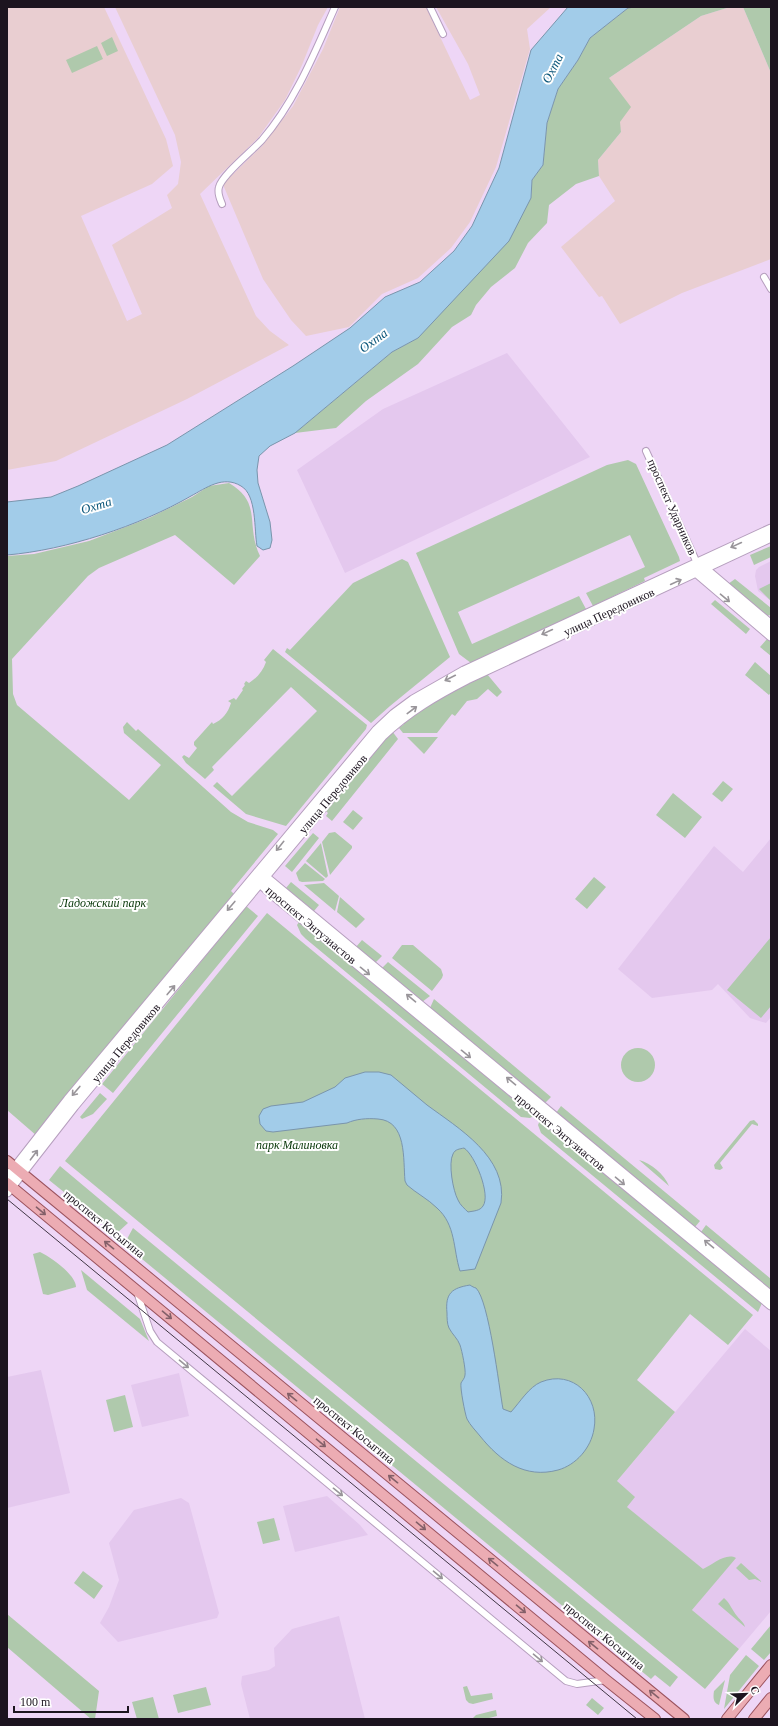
<svg xmlns="http://www.w3.org/2000/svg" width="778" height="1726" font-family="Georgia,serif">
	<style>
		.built { fill: #e4c8ee }
		.industrial { fill: #e9ced1 }
		.green { fill: #afc9ac }
		.water { fill: #a2cce9; stroke: #7a95ac; fill-rule: evenodd }
		.lines { fill: none; stroke-linecap: round; stroke-linejoin: round }
		.street-casing { stroke: #b69fbe; stroke-width: 8 }
		.secondary-casing { stroke: #b69fbe; stroke-width: 11 }
		.primary-casing { stroke: #9b535e; stroke-width: 12 }
		.street { stroke: #fff; stroke-width: 6 }
		.secondary { stroke: #fff; stroke-width: 9 }
		.primary { stroke: #ecacb3; stroke-width: 10 }
		.tram { stroke: #423746; stroke-width: 1 }
		.oneway { stroke: #99959a }
		.oneway2 { stroke: #846069 }
		.labels { text-anchor: middle; stroke-width: 4; stroke-linejoin: round; paint-order: stroke }
		.street-label { font-size: 12px; fill: #1c141f; stroke: #fff }
		.park-label { font-size: 12px; font-style: italic; fill: #073708; stroke: #fff }
		.water-label { font-size: 13px; font-style: italic; fill: #0a5579; stroke: #fff }
	</style>
	<rect width="100%" height="100%" fill="#eed6f6"/>
	<path class="built" d="M507,353L590,457L345,573L297,470L383,409Z
		M771,561V601L758,591L755,576L756,570L759,567Z
		M771,838V1017L766,1023L750,1018L718,984L712,990L652,998L618,969L714,846L743,872Z
		M745,1329L771,1351V1611L739,1649L692,1610L716,1581L627,1507L617,1481Z
		M41,1370L70,1493L7,1508V1377Z
		M179,1373L189,1416L142,1427L131,1385Z
		M327,1496L360,1525L368,1535L295,1552L283,1506Z
		M181,1498L189,1503L219,1613L217,1618L118,1642L100,1623L109,1607L119,1580L109,1543L134,1510Z
		M339,1616L365,1719H250L241,1684L242,1676L269,1670L275,1666L274,1648L292,1629Z"/>
	<path class="industrial" d="M7,7H104L166,139L173,166L152,184L81,216L127,321L142,314L112,245L172,208L167,195L178,184L181,162L175,135L115,7H328L318,25L302,65L285,100L258,138L200,194L256,316L270,331L289,345L187,399L56,461L7,470Z
		M340,7H426L470,100L480,95L468,64L436,7H551L527,29L530,49L496,167L470,222L451,248L418,278L382,294L349,327L306,336L291,320L263,279L224,187V183L262,146L293,106L323,49Z
		M730,7H743L771,73V259L682,293L620,324L602,296L599,297L561,247L615,201L599,176L598,160L621,132L609,78L701,16Z"/>
	<path class="green" d="M635,7H730L701,16L609,78L631,107L620,122L621,132L598,160L599,176L576,184L549,205L547,223L528,243L515,268L491,287L476,305L471,315L452,327L418,364L366,401L336,428L295,433L392,352L418,338L531,198L532,180L543,165L547,123L558,89L578,60L590,38L628,8Z
		M743,7H771V73Z
		M112,37L118,51L107,56L101,43Z
		M97,46L103,59L72,73L66,60Z
		M628,460L636,464L679,557L680,561L644,578L645,581L593,606L586,593L645,567L630,535L458,612L472,644L579,596L586,609L471,663L459,654L416,553L607,465Z
		M229,483C263,503 245,525 260,556L234,585L175,535L99,568L88,576L12,659L13,694L17,705L129,800L161,765L124,733L123,727L127,722L136,731L138,729L231,812L248,822L273,830L278,834L231,891L234,894L37,1136L7,1110V556L34,554L89,541L149,518L192,497L209,486Z
		M771,546V557L754,565L750,555Z
		M402,559L408,562L450,657L390,706L371,723L285,652L287,648L290,650L353,583Z
		M735,579L771,608V615L766,616L728,584Z
		M771,583V601L759,589Z
		M715,600L750,629L746,634L711,604Z
		M767,639L771,642V656L760,647Z
		M273,649L367,725L366,729L286,826L246,814L213,786L217,782L232,796L317,711L291,687L212,767L214,770L205,779L186,763L182,757L184,755L189,758L197,748L194,745V742L212,722L213,724C222,720 228,713 231,703L228,701L234,698L236,700L243,690L242,689L245,685L244,684L246,681L249,683C257,678 263,671 266,662L264,660Z
		M755,662L771,676V692L769,695L745,675Z
		M487,674L502,692L497,697L488,689L477,699L467,701L455,716L452,714L437,733H403L399,728L404,724L403,722L439,697Z
		M392,731L398,739L332,821L326,816L328,813L325,810Z
		M407,737H438L424,754Z
		M723,781L733,789L722,802L712,794Z
		M673,793L702,817L685,838L656,815Z
		M353,810L363,818L353,830L343,822Z
		M335,832L352,846V848L330,875L322,842L329,833Z
		M313,833L319,838L292,872L285,866Z
		M321,843L328,876L326,878L306,861Z
		M305,863L325,879L323,881L302,882L299,881L296,873Z
		M594,877L606,887L587,909L575,899Z
		M291,882L319,905L314,911L286,888Z
		M324,883L339,896L335,911L304,885Z
		M340,897L365,919L356,928L337,912Z
		M246,906L258,916L113,1093L102,1084Z
		M267,913L753,1315L728,1345L690,1314L637,1380L675,1412L617,1481L635,1497L627,1507L703,1569C712,1565 726,1552 736,1558L692,1610L739,1649L705,1689L65,1161Z
		M299,922L534,1116L530,1118L521,1117L306,939L301,934L297,925Z
		M771,937V1006L761,1018L727,990Z
		M362,940L382,956L375,963L356,947Z
		M402,945H413L441,969L443,975L442,978L432,991L392,958Z
		M388,962L430,996L422,1002L382,968Z
		M434,999L551,1097L545,1103L430,1008Z
		M621 1065a17 17 0 1 1 34 0a17 17 0 1 1-34 0Z
		M100,1093L107,1099L93,1114L82,1119L80,1117Z
		M561,1106L700,1221L695,1227L556,1113Z
		M540,1120L762,1303L758,1312L541,1133L538,1125Z
		M754,1120L758,1124V1126L752,1124L720,1163L723,1168L720,1170L715,1169L714,1165L750,1121Z
		M639,1160C651,1163 664,1174 669,1186Z
		M60,1166L128,1223L116,1234L49,1180Z
		M706,1225L771,1279V1290L701,1232Z
		M133,1228L678,1677L670,1687L655,1675L651,1679L142,1259L127,1244V1239Z
		M40,1252C51,1257 76,1275 76,1287L48,1295L43,1294L33,1254Z
		M81,1270L140,1319L149,1341L87,1290Z
		M125,1395L133,1427L114,1432L106,1400Z
		M274,1518L280,1540L263,1544L257,1522Z
		M741,1563L762,1582L755,1579L749,1580L736,1568Z
		M83,1571L103,1586L94,1599L74,1583Z
		M724,1598C730,1603 732,1610 737,1616C740,1620 744,1622 745,1627L718,1604Z
		M7,1614L99,1691L95,1719H91L7,1647Z
		M771,1625V1652L764,1660L751,1649Z
		M746,1655L759,1666L724,1709L730,1675Z
		M725,1680L719,1705C713,1703 713,1697 714,1691Z
		M467,1686L471,1696L492,1693L493,1699L473,1704L469,1703L466,1700L463,1687Z
		M206,1687L211,1705L178,1713L173,1695Z
		M153,1697L159,1719H137L132,1702Z
		M592,1698L604,1708L598,1715L586,1705Z
		M496,1710L497,1716L485,1719H472L476,1715Z"/>
	<path class="water" d="M568,7H635L628,8L590,38L578,60L558,89L547,123L543,165L532,180L531,198L509,241L418,338L392,352L295,433L270,446L259,456L257,470L258,483L270,522L272,540L270,548L263,550L257,546C254,530 257,495 241,486C223,475 206,488 191,496C139,526 66,550 7,555V502L51,497L78,486L167,445L293,366L350,328L385,297L420,282L454,251L472,226L499,168L531,50Z
		M365,1072H379L391,1075C403,1085 415,1095 427,1105C458,1128 508,1157 501,1203L475,1269L460,1271C453,1249 456,1225 437,1208C428,1199 416,1193 407,1185L405,1181C403,1159 407,1121 378,1119C367,1118 356,1119 347,1123L273,1132L266,1131L260,1124L259,1116L263,1109L271,1106L303,1102L335,1087L345,1078ZM464,1148C475,1155 491,1195 483,1206C480,1211 473,1211 468,1212C465,1209 460,1205 458,1200C453,1191 448,1163 453,1154C455,1149 460,1149 464,1148Z
		M470,1285C471,1286 475,1288 476,1288C489,1301 499,1387 503,1409L511,1412C520,1402 529,1387 541,1382C573,1369 600,1397 594,1429C591,1448 576,1465 558,1470C525,1479 500,1461 480,1436C476,1431 470,1425 467,1419C465,1414 460,1388 461,1383C462,1381 465,1378 465,1375C466,1370 462,1351 460,1345C458,1339 452,1334 449,1328C447,1324 447,1317 447,1313C445,1293 452,1288 470,1285Z"/>
	<g class="lines">
		<g class="street-casing">
			<path id="street" d="M430,7L443,34
				M222,204C220,199 217,193 219,187C222,175 252,151 262,140C295,102 315,52 335,7
				M764,277L771,289
				M646,451L697,563
				M137,1292L150,1331L157,1342L566,1681L577,1684L606,1680"/>
		</g>
		<g class="secondary-casing">
			<path id="secondary" d="M700,565L771,625
				M696,572L771,636
				M259,876L265,877L771,1296
				M257,879L260,883L271,893L771,1305
				M7,1178L68,1100L377,730L394,714L413,700L464,671L771,529
				M7,1192L74,1106L382,736C408,711 436,695 467,679L771,537"/>
		</g>
		<g class="primary-casing">
			<path id="primary" d="M7,1161L684,1719
				M7,1183L606,1680L655,1719
				M727,1719L771,1665
				M754,1719L771,1698"/>
		</g>
		<use href="#street" class="street"/>
		<use href="#secondary" class="secondary"/>
		<use href="#primary" class="primary"/>
		<path class="tram" d="M7,1199L637,1719"/>
	</g>
	<defs><path id="oneway-shaft" d="M-6 0H5M1.5-3L5.5 0L1.5 3" fill="none" stroke-width="1.6" stroke-linecap="round" stroke-linejoin="round"/></defs>
	<g class="oneway">
		<use href="#oneway-shaft" transform="translate(736 545) rotate(155)"/>
		<use href="#oneway-shaft" transform="translate(676 582) rotate(-25)"/>
		<use href="#oneway-shaft" transform="translate(725 598) rotate(40)"/>
		<use href="#oneway-shaft" transform="translate(547 632) rotate(155)"/>
		<use href="#oneway-shaft" transform="translate(450 678) rotate(153)"/>
		<use href="#oneway-shaft" transform="translate(412 710) rotate(-37)"/>
		<use href="#oneway-shaft" transform="translate(280 846) rotate(129)"/>
		<use href="#oneway-shaft" transform="translate(231 906) rotate(130)"/>
		<use href="#oneway-shaft" transform="translate(365 971) rotate(39)"/>
		<use href="#oneway-shaft" transform="translate(171 990) rotate(-50)"/>
		<use href="#oneway-shaft" transform="translate(411 998) rotate(-140)"/>
		<use href="#oneway-shaft" transform="translate(466 1054) rotate(39)"/>
		<use href="#oneway-shaft" transform="translate(511 1081) rotate(-140)"/>
		<use href="#oneway-shaft" transform="translate(76 1091) rotate(130)"/>
		<use href="#oneway-shaft" transform="translate(34 1155) rotate(-53)"/>
		<use href="#oneway-shaft" transform="translate(620 1181) rotate(40)"/>
		<use href="#oneway-shaft" transform="translate(709 1244) rotate(-140)"/>
		<use href="#oneway-shaft" transform="translate(184 1364) rotate(40)"/>
		<use href="#oneway-shaft" transform="translate(338 1492) rotate(39)"/>
		<use href="#oneway-shaft" transform="translate(438 1575) rotate(40)"/>
		<use href="#oneway-shaft" transform="translate(538 1658) rotate(40)"/>
	</g>
	<g class="oneway2">
		<use href="#oneway-shaft" transform="translate(41 1211) rotate(40)"/>
		<use href="#oneway-shaft" transform="translate(109 1245) rotate(-141)"/>
		<use href="#oneway-shaft" transform="translate(167 1315) rotate(40)"/>
		<use href="#oneway-shaft" transform="translate(292 1397) rotate(-141)"/>
		<use href="#oneway-shaft" transform="translate(321 1443) rotate(40)"/>
		<use href="#oneway-shaft" transform="translate(393 1479) rotate(-141)"/>
		<use href="#oneway-shaft" transform="translate(421 1526) rotate(40)"/>
		<use href="#oneway-shaft" transform="translate(493 1562) rotate(-141)"/>
		<use href="#oneway-shaft" transform="translate(521 1609) rotate(40)"/>
		<use href="#oneway-shaft" transform="translate(593 1645) rotate(-141)"/>
		<use href="#oneway-shaft" transform="translate(654 1694) rotate(-141)"/>
	</g>
	<g class="labels">
		<g class="street-label">
			<text transform="translate(672 507) rotate(66)" y="4">проспект Ударников</text>
			<text transform="translate(609 612) rotate(-25)" y="4">улица Передовиков</text>
			<text transform="translate(333 794) rotate(-50)" y="4">улица Передовиков</text>
			<text transform="translate(311 925) rotate(40)" y="4">проспект Энтузиастов</text>
			<text transform="translate(126 1043) rotate(-50)" y="4">улица Передовиков</text>
			<text transform="translate(560 1132) rotate(40)" y="4">проспект Энтузиастов</text>
			<text transform="translate(104 1224) rotate(39)" y="4">проспект Косыгина</text>
			<text transform="translate(354 1430) rotate(39)" y="4">проспект Косыгина</text>
			<text transform="translate(604 1636) rotate(39)" y="4">проспект Косыгина</text>
		</g>
		<g class="park-label">
			<text x="103" y="907">Ладожский парк</text>
			<text x="297" y="1149">парк Малиновка</text>
		</g>
		<g class="water-label">
			<text transform="translate(552 68) rotate(-63)" y="5">Охта</text>
			<text transform="translate(373 340) rotate(-36)" y="5">Охта</text>
			<text transform="translate(96 505) rotate(-17)" y="5">Охта</text>
		</g>
	</g>
	<rect width="778" height="1726" fill="none" stroke="#1c141f" stroke-width="16"/>
	<g transform="translate(746 1694) rotate(67)" stroke="#ffffff" stroke-width="3" paint-order="stroke">
	<path d="M0-3L7 15L0 10L-7 15Z" fill="#1c141f"/>
	<text y="-6" font-size="11" font-weight="bold" text-anchor="middle" fill="#1c141f">С</text>
	</g>
	<path d="M14 1706v6h114v-6" fill="none" stroke="#1c141f" stroke-width="2"/>
	<text x="20" y="1706" font-size="12" fill="#1c141f" stroke="#ffffff" stroke-width="3" paint-order="stroke">100 m</text>
</svg>
